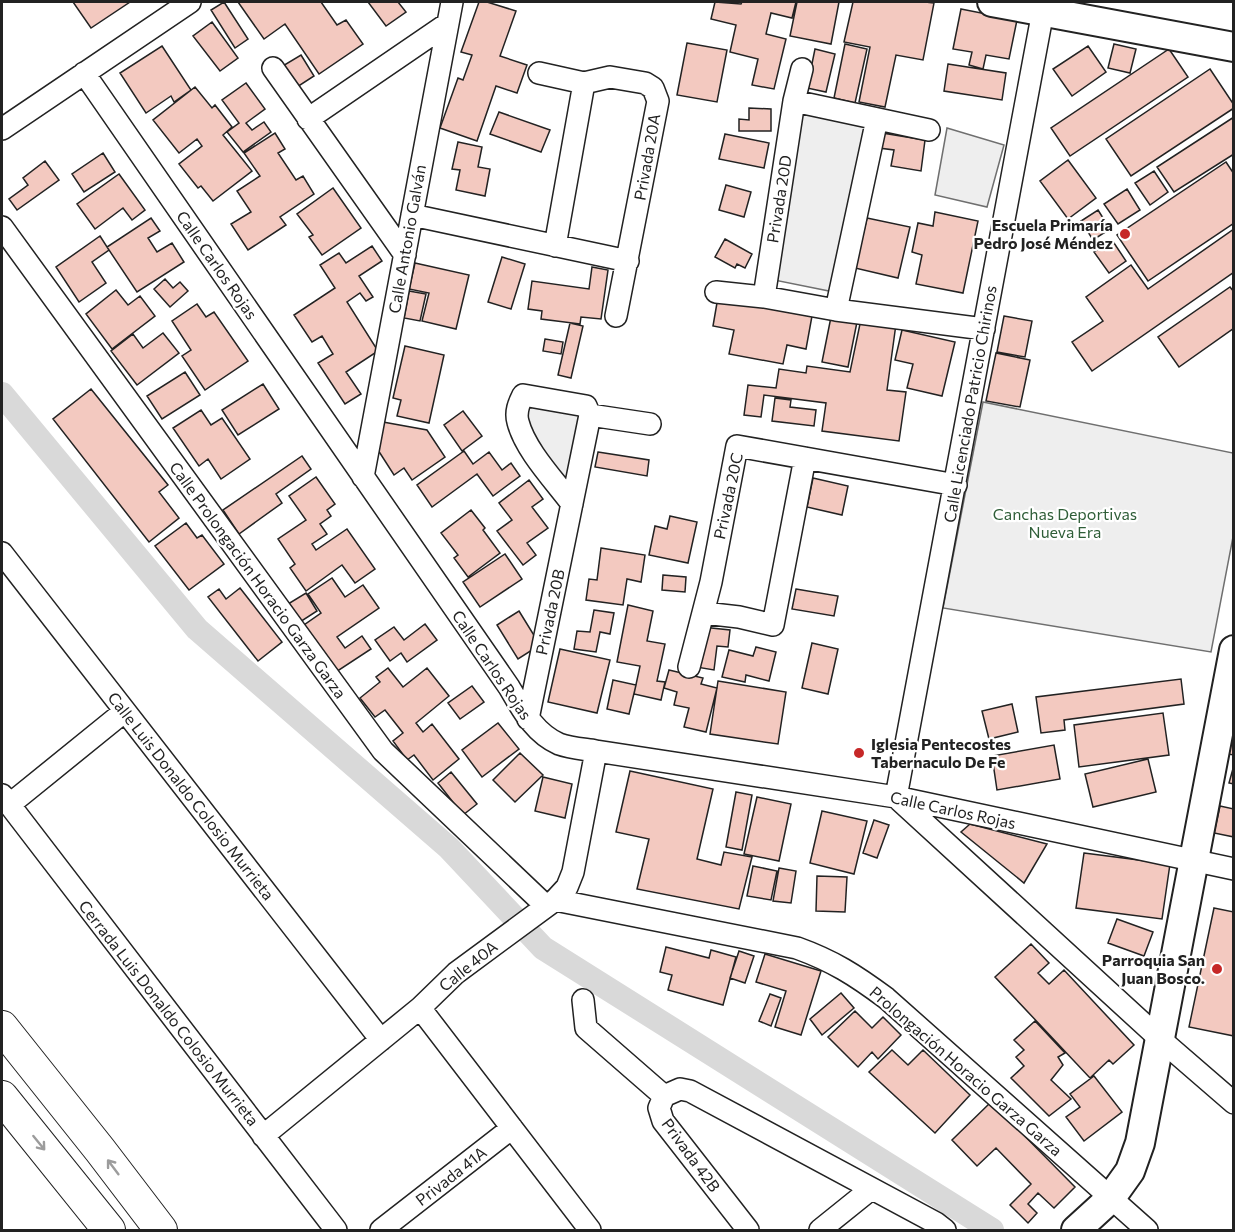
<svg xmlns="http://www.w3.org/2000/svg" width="1235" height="1232" font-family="Commissioner,sans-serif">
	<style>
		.green { fill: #eee; stroke: #6f6f6f; stroke-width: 1.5 }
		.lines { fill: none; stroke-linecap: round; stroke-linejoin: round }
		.canal { stroke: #d9d9d9; stroke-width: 24 }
		.building { fill: #f3c9c0; stroke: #222; stroke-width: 1.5 }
		.street-casing { stroke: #222; stroke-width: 24 }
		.secondary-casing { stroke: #222; stroke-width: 32 }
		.primary-casing { stroke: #222; stroke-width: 34 }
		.street { stroke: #fff; stroke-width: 21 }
		.secondary { stroke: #fff; stroke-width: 28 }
		.primary { stroke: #fff; stroke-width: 32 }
		.oneway { stroke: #9c9c9c }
		.poi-dot { fill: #c62828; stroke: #fff; stroke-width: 2 }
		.labels { text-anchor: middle; stroke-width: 4.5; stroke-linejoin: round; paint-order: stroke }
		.street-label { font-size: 16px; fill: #222; stroke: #fff }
		.poi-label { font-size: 16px; font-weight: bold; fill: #222; stroke: #fff; text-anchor: end }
		.park-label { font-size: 16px; fill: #2f5e38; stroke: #fff }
	</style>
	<rect width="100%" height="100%" fill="#fff"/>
	<path class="green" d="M798,111L884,129L849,295L774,280Z
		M947,128L1004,145L987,207L935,195Z
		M983,402L1233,453V537L1211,652L943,608Z
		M518,405L586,406L572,504Z"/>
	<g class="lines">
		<path class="canal" d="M2,394L197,629L449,848L543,948L992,1230"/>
	</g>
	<path class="building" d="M73,2H130L91,28Z
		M224,2L248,39L235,48L211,10Z
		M238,2H321L337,25L346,20L363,44L319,74L285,24L264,39Z
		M368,2H398L406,12L386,26Z
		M479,2H487L516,11L500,56L527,65L517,93L496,86L477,141L440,128L458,78L463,80L472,55L461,52Z
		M715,2L741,4L742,2H796L792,18L771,13L766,34L786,39L774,89L752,85L758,59L730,52L736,25L711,19Z
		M797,2H839L831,44L790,36Z
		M853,2H925L934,3L923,60L896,55L885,107L859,102L870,47L844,42Z
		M961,9L1017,20L1009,59L986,55L983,69L969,65L972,52L953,49Z
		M212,22L238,58L220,71L193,36Z
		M687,43L727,50L717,102L677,95Z
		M845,44L867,49L855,103L834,98Z
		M1114,44L1136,49L1130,73L1108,68Z
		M162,46L191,90L174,102L171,96L146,113L120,73Z
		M1088,46L1106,72L1072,96L1053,69Z
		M815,49L835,54L826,92L807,88Z
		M1169,49L1188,77L1070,156L1051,128Z
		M301,55L314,76L294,89L281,67Z
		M948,64L1006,73L1002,100L944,91Z
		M1210,69L1234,105V108L1131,176L1106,139Z
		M246,83L265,109L246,123L252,130L264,122L271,132L243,152L227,132L239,123L222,100Z
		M195,87L212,108L215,105L232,127L223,135L252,171L213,201L201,186L198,188L179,164L202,146L197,139L179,153L153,120Z
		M749,108L771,109V131H739V119L749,120Z
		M499,112L550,130L541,152L490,134Z
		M1234,117V154L1174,192L1157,167Z
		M275,133L285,149L278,153L296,180L303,176L314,194L280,217L286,225L248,250L231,224L251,212L237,191L260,176L244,153Z
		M882,133L925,140L921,171L891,166L894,150L879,148Z
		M725,134L769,143L764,168L719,159Z
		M458,142L482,147L478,167L490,169L485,196L456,190L460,170L452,169Z
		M103,153L115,172L84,192L72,174Z
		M1068,160L1096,198L1068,219L1040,181Z
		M45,161L59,180L17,210L9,199L28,185L23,178Z
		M1226,162L1234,174V223L1148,281L1117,235Z
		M1154,171L1168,192L1150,205L1135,183Z
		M119,174L145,210L132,220L123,208L95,229L77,204Z
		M726,185L751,192L744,217L719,210Z
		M333,188L361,228L322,255L309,237L313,235L297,214Z
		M1127,189L1140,210L1118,224L1104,204Z
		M1098,210L1110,229L1093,240L1081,221Z
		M935,212L978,221L963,293L916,284L922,255L912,252L918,223L933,226Z
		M151,218L160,231L148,238L157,252L172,243L184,262L137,292L107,247Z
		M867,218L910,227L898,278L855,268Z
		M1234,229V272L1092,371L1072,342L1103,321L1086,297L1131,265L1148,289Z
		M100,236L109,250L92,262L106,283L79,302L56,267Z
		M725,239L752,254L745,268L737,264L735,268L715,257Z
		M1112,240L1126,261L1109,273L1094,252Z
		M372,246L382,261L359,276L373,297L366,301L360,293L347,302L378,351L346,372L361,394L345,404L318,363L333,354L322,336L312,342L294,315L335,288L320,265L339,253L346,263Z
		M502,257L525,264L511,309L488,302Z
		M415,263L469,275L456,329L422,321L429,293L409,289Z
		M592,267L608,270L601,319L581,317L580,324L541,319L542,311L528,309L532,281L589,289Z
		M165,279L173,288L180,282L188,291L170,307L154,289Z
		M1230,287L1234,292V328L1179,367L1158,337Z
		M116,290L128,305L140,296L155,316L112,349L86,314Z
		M409,291L426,294L420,321L404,318Z
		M718,297L812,316L806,349L787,345L783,364L729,354L734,330L713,326Z
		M197,304L206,317L214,312L248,361L205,390L182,356L191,350L172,321Z
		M1004,316L1032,321L1025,357L997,352Z
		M831,317L857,322L848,367L822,362Z
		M861,319L896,324L887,390L906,392L899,441L822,431L826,403L764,395L761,417L744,415L748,385L776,388L779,369L806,373L807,366L850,372Z
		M570,323L583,326L571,378L558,375Z
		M902,330L955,342L942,396L907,388L913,364L895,360Z
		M163,333L179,353L137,385L111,351L133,334L143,348Z
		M545,339L563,342L561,354L543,351Z
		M405,346L444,355L429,423L397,416L401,400L393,398Z
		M996,353L1030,360L1020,407L986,401Z
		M185,372L200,395L162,419L147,396Z
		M263,384L279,409L238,435L222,410Z
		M91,389L168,485L159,492L179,518L149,542L53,419Z
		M775,398L791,400L790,407L816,410L814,426L772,421Z
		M201,410L211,425L222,418L250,459L221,479L208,459L199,466L173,428Z
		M463,411L482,436L462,451L444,425Z
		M383,422L427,430L445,457L412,480L404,468L394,475L378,450Z
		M464,451L473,464L489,452L502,470L511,463L520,476L493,496L477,474L432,507L417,485Z
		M598,452L649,460L647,476L595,467Z
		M302,456L311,469L276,494L282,503L239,534L223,510Z
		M316,477L335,504L327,510L331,516L320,524L327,534L312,544L316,550L347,529L375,569L355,583L342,565L306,591L290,568L295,564L278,539L306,520L289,496Z
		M813,478L848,486L842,515L807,507Z
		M529,480L543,499L532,507L548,528L527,543L536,555L523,565L497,531L512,520L499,503Z
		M471,510L485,528L483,530L500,553L468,577L454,558L458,555L441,533Z
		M670,516L697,522L688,563L649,555L655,526L667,529Z
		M186,523L197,538L202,535L224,564L189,590L155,546Z
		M601,548L645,555L641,582L627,579L623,605L586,600L589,579L597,580Z
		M505,554L522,579L480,607L463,582Z
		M663,575L686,577L685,592L662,590Z
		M332,578L345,597L363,585L379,608L337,637L345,648L362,636L371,649L336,672L304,625L321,613L308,594Z
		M240,588L282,642L258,661L208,597L219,589L226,599Z
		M796,589L838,596L834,616L792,609Z
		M306,593L317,611L300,622L288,604Z
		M628,605L653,611L647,641L665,644L657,681L665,682L661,700L634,694L640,666L617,662Z
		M594,610L614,613L610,634L600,632L596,652L574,649L577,631L590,632Z
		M519,611L540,645L518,659L497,625Z
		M425,624L437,640L407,662L401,653L390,661L375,640L394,627L404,640Z
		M702,627L730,630L728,647L717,646L714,670L696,667Z
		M812,643L838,649L828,694L802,688Z
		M756,647L776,652L769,681L746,675L745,682L722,677L729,650L753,656Z
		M560,649L610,660L597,713L548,702Z
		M388,668L403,687L427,668L449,696L416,723L423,732L432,724L459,759L433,780L414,755L407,760L393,741L403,733L385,710L375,717L360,698L380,682L376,677Z
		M669,670L703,678L701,684L717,688L706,732L684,727L689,708L674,705L677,692L664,688Z
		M1181,679L1184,704L1064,720L1065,730L1041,733L1036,697Z
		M613,680L636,685L629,714L607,709Z
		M718,681L786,692L778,744L710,734Z
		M472,686L484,702L460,719L448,703Z
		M1012,704L1018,732L989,739L982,711Z
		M1163,713L1169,755L1079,767L1074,725Z
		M498,723L519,749L482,777L462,750Z
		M1234,728V755L1227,754Z
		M1054,745L1060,779L997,790L992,756Z
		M520,753L543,775L515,802L493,780Z
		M1148,759L1156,792L1093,807L1085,774Z
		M1234,765V784L1229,783Z
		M630,771L713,789L697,859L721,865L724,852L752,857L739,909L637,889L649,839L616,832Z
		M451,772L477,804L463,815L438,783Z
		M543,777L572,784L565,818L535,811Z
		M736,792L752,795L742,850L726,847Z
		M757,797L791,804L779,861L744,854Z
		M1220,806L1234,809V837L1214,833Z
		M822,811L867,821L854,874L810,863Z
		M874,820L889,825L877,858L863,853Z
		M970,824L1047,844L1024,883L961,832Z
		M1084,853L1170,864L1162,919L1076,908Z
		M753,866L777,871L771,900L747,896Z
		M779,868L796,871L791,903L773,901Z
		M817,876L847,877L845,912L816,911Z
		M1214,908L1234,912V1036L1189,1027Z
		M1117,919L1153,932L1144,956L1108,943Z
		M1031,944L1049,963L1038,973L1049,984L1064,970L1134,1045L1113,1064L1109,1060L1090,1078L995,977Z
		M666,947L709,958L711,950L736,957L723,1005L668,990L672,975L660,972Z
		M739,951L754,956L745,983L730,978Z
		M765,954L821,971L801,1035L775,1027L786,991L756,982Z
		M841,993L854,1008L822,1035L810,1019Z
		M770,994L781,998L771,1026L759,1021Z
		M855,1011L872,1028L883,1017L901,1035L878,1059L872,1052L858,1067L828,1037Z
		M1035,1021L1065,1053L1058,1057L1063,1065L1051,1080L1071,1099L1049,1116L1011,1078L1024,1066L1016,1057L1024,1050L1014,1040Z
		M892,1050L908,1065L923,1050L970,1095L935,1133L869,1072Z
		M1094,1076L1122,1112L1084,1141L1066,1117L1080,1107L1070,1094Z
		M991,1102L1075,1187L1054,1208L1038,1193L1028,1204L1037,1213L1028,1223L1010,1205L1031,1184L996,1148L977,1166L952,1140Z"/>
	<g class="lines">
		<g class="street-casing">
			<path id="street" d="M273,68L405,255
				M84,73L509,687C522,709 534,733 559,744C570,748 584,749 596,751L896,797L1234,869
				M539,73L584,83L610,77L645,83L653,88L658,101L616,316
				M794,101L929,130
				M308,119L447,24
				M2,129L190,2
				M412,215L628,261
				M2,227L383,751L546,906
				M555,246L584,83
				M716,292L764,297L836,310L984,329
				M764,297L794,101L802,69
				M836,310L877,119
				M590,415L650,424
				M363,477L452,2
				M2,553L381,1040
				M704,613L739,617L773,625L805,458
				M689,667L711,582L737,446L956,485
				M528,719L590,415L586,406L523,395C519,403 515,412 518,422C525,450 555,481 572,504
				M2,795L336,1230
				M896,797L1043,11
				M897,798L1160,1039L1234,1103
				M9,805L125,711
				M555,900L797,948C833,961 855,975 886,998L1147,1230
				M583,1000L586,1028L664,1096
				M420,1008L590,1230
				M664,1096L680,1089L690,1091L936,1223L945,1230
				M664,1096L659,1108L663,1121L748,1230
				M263,1136L420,1008L456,973L555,900L567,887L573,872L596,751
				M381,1230L512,1128
				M820,1230L871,1189"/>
		</g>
		<g class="secondary-casing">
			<path id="secondary" d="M992,2L1234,47
				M1076,1230L1110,1199L1130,1171L1140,1143L1234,650"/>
		</g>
		<g class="primary-casing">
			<path id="primary" d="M2,1027L100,1150L161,1230
				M2,1097L109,1230"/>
		</g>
		<use href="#street" class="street"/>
		<use href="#secondary" class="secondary"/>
		<use href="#primary" class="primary"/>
	</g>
	<defs><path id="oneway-shaft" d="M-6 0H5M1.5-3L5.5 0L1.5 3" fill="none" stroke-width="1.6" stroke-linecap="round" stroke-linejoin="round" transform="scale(1.5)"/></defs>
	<g class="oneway">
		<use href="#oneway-shaft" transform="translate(39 1143) rotate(51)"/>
		<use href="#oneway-shaft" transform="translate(113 1167) rotate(-127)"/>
	</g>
	<g class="poi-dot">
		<circle cx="1125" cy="234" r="6"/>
		<circle cx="859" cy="753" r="6"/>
		<circle cx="1217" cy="969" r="6"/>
	</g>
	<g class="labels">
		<g class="street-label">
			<text transform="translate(647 157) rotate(-80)" y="6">Privada 20A</text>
			<text transform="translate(779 199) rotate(-81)" y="6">Privada 20D</text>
			<text transform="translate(407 239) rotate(-80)" y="6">Calle Antonio Galván</text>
			<text transform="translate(217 265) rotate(55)" y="6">Calle Carlos Rojas</text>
			<text transform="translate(970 404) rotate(-80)" y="6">Calle Licenciado Patricio Chirinos</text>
			<text transform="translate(728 496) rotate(-78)" y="6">Privada 20C</text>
			<text transform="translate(258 580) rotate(54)" y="6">Calle Prolongación Horacio Garza Garza</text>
			<text transform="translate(550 612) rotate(-78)" y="6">Privada 20B</text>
			<text transform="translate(492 665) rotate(56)" y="6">Calle Carlos Rojas</text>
			<text transform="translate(191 796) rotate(52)" y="6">Calle Luis Donaldo Colosio Murrieta</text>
			<text transform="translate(953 810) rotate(12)" y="6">Calle Carlos Rojas</text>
			<text transform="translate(468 966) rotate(-39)" y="6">Calle 40A</text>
			<text transform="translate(169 1013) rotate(52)" y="6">Cerrada Luis Donaldo Colosio Murrieta</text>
			<text transform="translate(966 1071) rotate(41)" y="6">Prolongación Horacio Garza Garza</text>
			<text transform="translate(691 1155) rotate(54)" y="6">Privada 42B</text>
			<text transform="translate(451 1176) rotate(-38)" y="6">Privada 41A</text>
		</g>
		<g class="poi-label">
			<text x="1113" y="231">Escuela Primaría<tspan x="1113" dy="18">Pedro José Méndez</tspan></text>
			<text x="871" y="750" text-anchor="start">Iglesia Pentecostes<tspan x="871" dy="18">Tabernaculo De Fe</tspan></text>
			<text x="1205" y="966">Parroquia San<tspan x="1205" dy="18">Juan Bosco.</tspan></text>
		</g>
		<g class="park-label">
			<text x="1065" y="520">Canchas Deportivas<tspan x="1065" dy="18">Nueva Era</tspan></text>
		</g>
	</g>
	<rect width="1235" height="1232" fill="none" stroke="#222222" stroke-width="6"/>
</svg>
